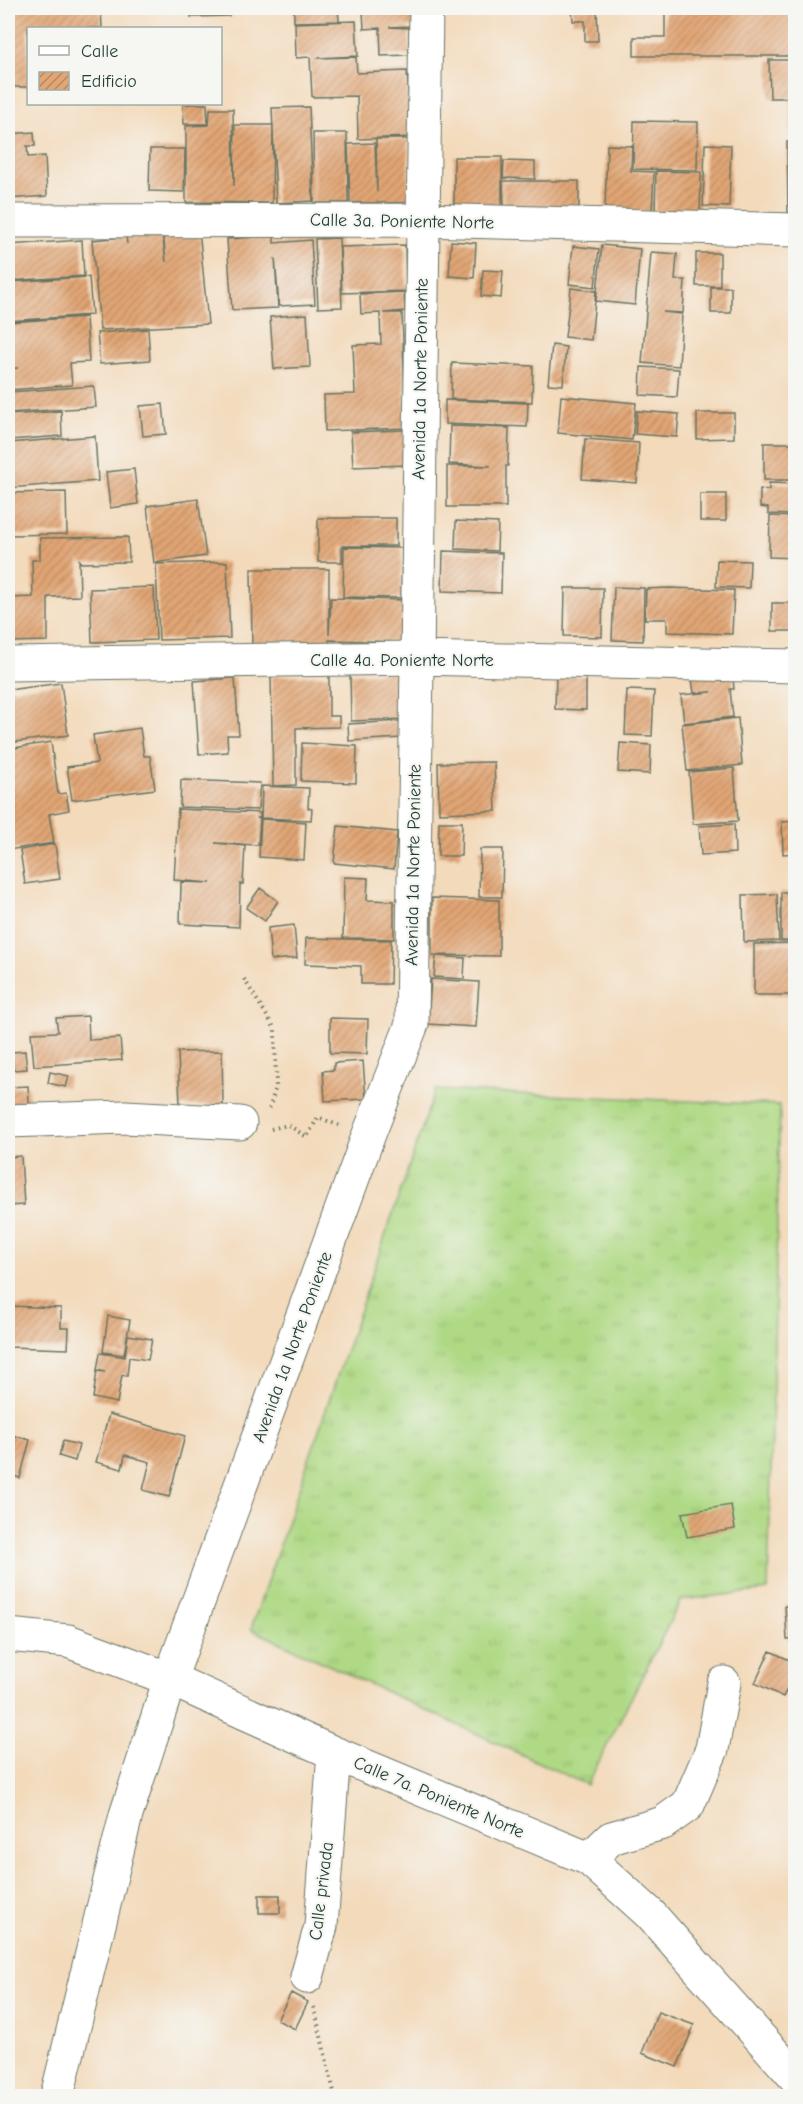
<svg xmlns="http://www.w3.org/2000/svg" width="803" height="2104" font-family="'Comic Neue',sans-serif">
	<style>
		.grass { fill: url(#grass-tufts); stroke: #678b5c; stroke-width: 1.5 }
		.building { fill: url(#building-hatch) }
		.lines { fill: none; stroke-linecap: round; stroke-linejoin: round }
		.minor-casing { stroke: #697463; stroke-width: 35 }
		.path { stroke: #697463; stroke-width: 4; stroke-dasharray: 1.5 4.5; stroke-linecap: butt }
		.minor { stroke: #fff; stroke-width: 33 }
		.labels { text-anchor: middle; stroke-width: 4.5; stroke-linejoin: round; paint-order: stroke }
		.street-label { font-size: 18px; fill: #1f3d34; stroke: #f6f6f2 }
	</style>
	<defs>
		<pattern id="grass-tufts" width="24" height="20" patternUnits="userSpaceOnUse" patternTransform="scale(1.5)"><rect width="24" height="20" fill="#afd984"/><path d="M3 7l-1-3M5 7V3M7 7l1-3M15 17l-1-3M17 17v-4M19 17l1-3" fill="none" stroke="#96bb73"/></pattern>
		<pattern id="building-hatch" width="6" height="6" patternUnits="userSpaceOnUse" patternTransform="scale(1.5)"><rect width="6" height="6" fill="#e2a675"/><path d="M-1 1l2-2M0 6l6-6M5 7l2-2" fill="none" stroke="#b78861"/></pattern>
	</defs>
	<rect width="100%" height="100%" fill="#f6f6f2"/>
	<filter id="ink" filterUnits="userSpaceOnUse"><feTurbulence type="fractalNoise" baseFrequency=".0167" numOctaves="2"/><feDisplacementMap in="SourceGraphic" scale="12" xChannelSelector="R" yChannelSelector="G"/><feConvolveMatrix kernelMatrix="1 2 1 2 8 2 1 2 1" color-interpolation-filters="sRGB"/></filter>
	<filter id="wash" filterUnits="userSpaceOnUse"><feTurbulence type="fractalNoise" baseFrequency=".008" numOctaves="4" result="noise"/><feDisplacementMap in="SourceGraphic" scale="24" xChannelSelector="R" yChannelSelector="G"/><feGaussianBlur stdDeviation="1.35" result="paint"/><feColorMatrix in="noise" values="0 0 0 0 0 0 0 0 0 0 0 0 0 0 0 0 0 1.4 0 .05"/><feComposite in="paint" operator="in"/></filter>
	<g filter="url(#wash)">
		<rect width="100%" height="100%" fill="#f3dabb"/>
		<path class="grass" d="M435,1090L780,1105L768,1590L681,1600L587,1785L251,1629Z"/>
		<g id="blocks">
			<path class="building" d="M8,8H101L102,28H28V87H8Z
				M180,8H229V16L191,17V11H180Z
				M294,8H338L339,21L294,22Z
				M572,8H597L598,41H585V21H573Z
				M665,8H796V56H634V37H665Z
				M412,9L414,26L389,27L409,28L410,55L381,56L380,28L364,29L363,11Z
				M356,21L358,56L317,58L356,57L357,73L407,71L411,137L358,139L357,96L312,97L310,57L296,58L295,23Z
				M769,60H796V214H788L787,142H791L790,98H770Z
				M183,104H207L208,124H184Z
				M309,107L313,201L276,203L272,108Z
				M210,109H233L234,186L235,125H273L272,203L186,202V126L209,125Z
				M634,121L698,122L697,170L633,169Z
				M34,132L35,146H27L28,157L45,156L47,196L8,199V134Z
				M313,133H347L348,203H314Z
				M376,139H408L409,203H350L348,144L375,143L377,192Z
				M705,144L731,145L729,207L703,206Z
				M607,145L632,146L631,171L654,172L652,212L605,210Z
				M150,149H185L184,192L149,191Z
				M454,157H502V206H454Z
				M504,161L535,162V179L503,178Z
				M656,171L701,172L700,213L655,212Z
				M503,181H579V208H504Z
				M199,228L208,324L100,330L92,240L126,237L127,244L126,235L162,232L166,262L163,231Z
				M274,236V243L311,240L315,304L279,306L275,258L278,308L232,310L227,239Z
				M339,238L342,307L318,308L315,239Z
				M82,240L84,276L8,281V245Z
				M451,241L476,243L474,278L449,276Z
				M405,245L406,291L342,293L340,247Z
				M602,245L640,249L635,305L596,301Z
				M573,246L599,249L595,287L569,284Z
				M651,252L677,254L675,280H685L683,313L663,312L682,314L679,366L642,363Z
				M696,253H720V286H696Z
				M483,270L503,271L501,298L481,296Z
				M89,277L92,315L8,321V282Z
				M711,287H731V313H711Z
				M571,288L596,291L591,340L565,337Z
				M404,292L405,311L383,313H402L406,428L325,431L324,395L355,394L353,345L381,344L380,313L361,314L360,294Z
				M307,314L310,367L274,369L270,317Z
				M86,317L89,362L70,363L72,385L8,390V369L18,368H8V322Z
				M148,329L150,360L100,364L97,333Z
				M552,345L566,347L563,385L548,384Z
				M452,363L533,366L532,402L451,399Z
				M641,367L679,369L677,397L640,395Z
				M94,386L96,407L8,413V392Z
				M561,396L636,403L632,440L558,433Z
				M445,400L528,403L527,427L445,424Z
				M163,404L166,434L143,436L140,406Z
				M61,411L62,436L8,440V415Z
				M637,411L679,414L677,437L635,434Z
				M697,413H734V438L697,439Z
				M450,426L509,428L508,466H506V507H447V466H491L449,464Z
				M405,430L407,465L353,467L351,432Z
				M95,436L98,481L8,488V443Z
				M585,439L639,443L637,483L582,479Z
				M764,443H796V480H764Z
				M134,469L138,504L110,508L106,472Z
				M769,483L796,484V515L768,514V508L760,507V489L769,490Z
				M66,492L67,534L8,535V493Z
				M700,494H726V521H700Z
				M198,499L206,556L154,563L147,506Z
				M770,516L796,517V558L769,557Z
				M318,518H396V546H342V562H318Z
				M456,521L498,523L497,551L455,549Z
				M128,537L129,562L81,563L79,559L80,596L48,597V641L8,642V598L33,597L32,560H40V538Z
				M344,547L402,548L401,598L343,597Z
				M443,551L502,553L501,593L442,591Z
				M717,560L750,561L749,588L716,587Z
				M227,562L230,638L159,640L156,564Z
				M251,569H329V635L331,598L403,600L402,642L329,640V647H252Z
				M154,587L156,640L92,642L90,589Z
				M614,587L644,588L643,641L612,640Z
				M565,588H603L602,637L564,636Z
				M668,588L734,590L732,634L667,632V619H645L646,589Z
				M772,603H796V631H772Z
				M732,668L734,689H730L733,717L684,723L681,695L712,692L694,693L691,672Z
				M405,672L407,719L351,721L350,674Z
				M329,675V716H339V727L296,728V785L273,786L271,676Z
				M556,675L586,676V710L555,709Z
				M235,678L239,735H227L228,752L199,754L194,681Z
				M61,683L68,735L8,743V690Z
				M627,690L654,691L652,736L625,735Z
				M738,718L742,765L687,771L682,724Z
				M401,721L402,738L349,741L348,724Z
				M140,728L144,756H150L155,789L72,800L67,767L97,763L93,735Z
				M51,742L58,794L66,793L69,810L49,814L54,843L8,850V749Z
				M302,743L357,746L356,783L301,781Z
				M620,743L651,745L650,774L618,772Z
				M494,762L496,811L439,813L438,763Z
				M734,768L738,821L693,824L689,772Z
				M181,780L260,783L258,810L180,807Z
				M262,786L309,788L308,808L312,809L311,820L261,818Z
				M178,809L260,813V818H257L260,819L258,845L215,843L245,846L243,884H240L239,927L180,924L181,882L211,883L174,880Z
				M261,819L306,822L304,860L259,857Z
				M796,821V853L783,854L782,822Z
				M439,822H462L461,856H438Z
				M734,824L735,853L701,855L699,826Z
				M338,826L397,832L394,869L334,863Z
				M55,844L60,879L25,884L20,850Z
				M480,849H503L502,897H479Z
				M344,877L368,878L367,900L394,901V939L343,938Z
				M260,888L278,901L265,921L246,908Z
				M781,892H796V941H781Z
				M777,894L779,941L744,942L743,895Z
				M432,898L499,900V956L432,955Z
				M294,925L297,958L271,960L268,928Z
				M306,938L391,940L390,984H361V966L305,964Z
				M796,943V995H754V944Z
				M436,956L465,958L464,979L434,977Z
				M431,979L479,982L476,1027L428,1024Z
				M88,1016L89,1040L120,1038L122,1060L34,1066L31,1033L58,1032L56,1018Z
				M330,1018L368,1019L367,1054L330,1053Z
				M25,1051L27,1069L13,1070L12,1052Z
				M222,1051L223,1105L180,1106L178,1052Z
				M363,1061L366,1099L325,1101L323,1071L334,1070V1063Z
				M50,1072L69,1076L66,1087L48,1083Z
				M28,1086L30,1116L8,1118V1087Z
				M21,1156L24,1205L8,1206V1157Z
				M8,1306L61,1308V1328H69L68,1349L8,1347Z
				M108,1316L130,1320L124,1355L103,1352Z
				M128,1335L152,1339L148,1360L129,1357L127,1376L122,1375L117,1403L93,1398L97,1371L105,1372L97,1370L100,1353L125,1357Z
				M109,1414L185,1436L169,1497L143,1490L150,1462L125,1455L122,1469L96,1462Z
				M8,1434L30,1440L20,1478L8,1475Z
				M63,1441L79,1445L75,1461L59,1456Z
				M731,1505L735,1529L687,1537L682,1513Z
				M785,1606H796V1639L787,1640Z
				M770,1651L796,1663V1672L783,1697L755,1683Z
				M259,1895H280V1913H259Z
				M291,1993L308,2002L295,2029L277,2020Z
				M658,2012L694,2025L677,2067L642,2053Z"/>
		</g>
	</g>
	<g filter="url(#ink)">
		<use href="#blocks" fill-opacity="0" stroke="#697463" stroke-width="1.5"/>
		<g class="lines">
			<g class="minor-casing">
				<path id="minor" d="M8,221L423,220L796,230
					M8,664L415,658L796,666
					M8,1121L125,1117L240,1123
					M8,1635L68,1641L170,1679L334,1753L589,1859L650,1914L796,2078
					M589,1859L611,1838L663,1823L688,1805L712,1749L724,1683
					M307,1977L321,1926L334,1753
					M57,2096L126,1815L170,1679L369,1134L412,1024L426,8"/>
			</g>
			<path class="path" d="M244,979L275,1029L276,1086L269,1110
				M271,1129L288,1125L307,1137L318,1117L340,1126
				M314,2007L335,2096"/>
			<use href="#minor" class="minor"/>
		</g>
	</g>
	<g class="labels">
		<g class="street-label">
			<text transform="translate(402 221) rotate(1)" y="6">Calle 3a. Poniente Norte</text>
			<text transform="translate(420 379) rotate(-89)" y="6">Avenida 1a Norte Poniente</text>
			<text x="402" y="666">Calle 4a. Poniente Norte</text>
			<text transform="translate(413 865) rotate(-89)" y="6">Avenida 1a Norte Poniente</text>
			<text transform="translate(292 1347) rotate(-70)" y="6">Avenida 1a Norte Poniente</text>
			<text transform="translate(439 1797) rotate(23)" y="6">Calle 7a. Poniente Norte</text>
			<text transform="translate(321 1891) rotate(-83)" y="6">Calle privada</text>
		</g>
	</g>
	<rect width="803" height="2104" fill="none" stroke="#f6f6f2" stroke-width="30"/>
	<rect x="27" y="27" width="195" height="78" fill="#f6f6f2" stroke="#a0aca6" stroke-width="1.5"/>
	<rect x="39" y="46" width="30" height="9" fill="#ffffff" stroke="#a0aca6" stroke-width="1.5"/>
	<text x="81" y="57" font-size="18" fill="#1f3d34">Calle</text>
	<rect x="39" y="72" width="30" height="18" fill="url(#building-hatch)" stroke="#a0aca6" stroke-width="1.5"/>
	<text x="81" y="87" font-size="18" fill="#1f3d34">Edificio</text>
</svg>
